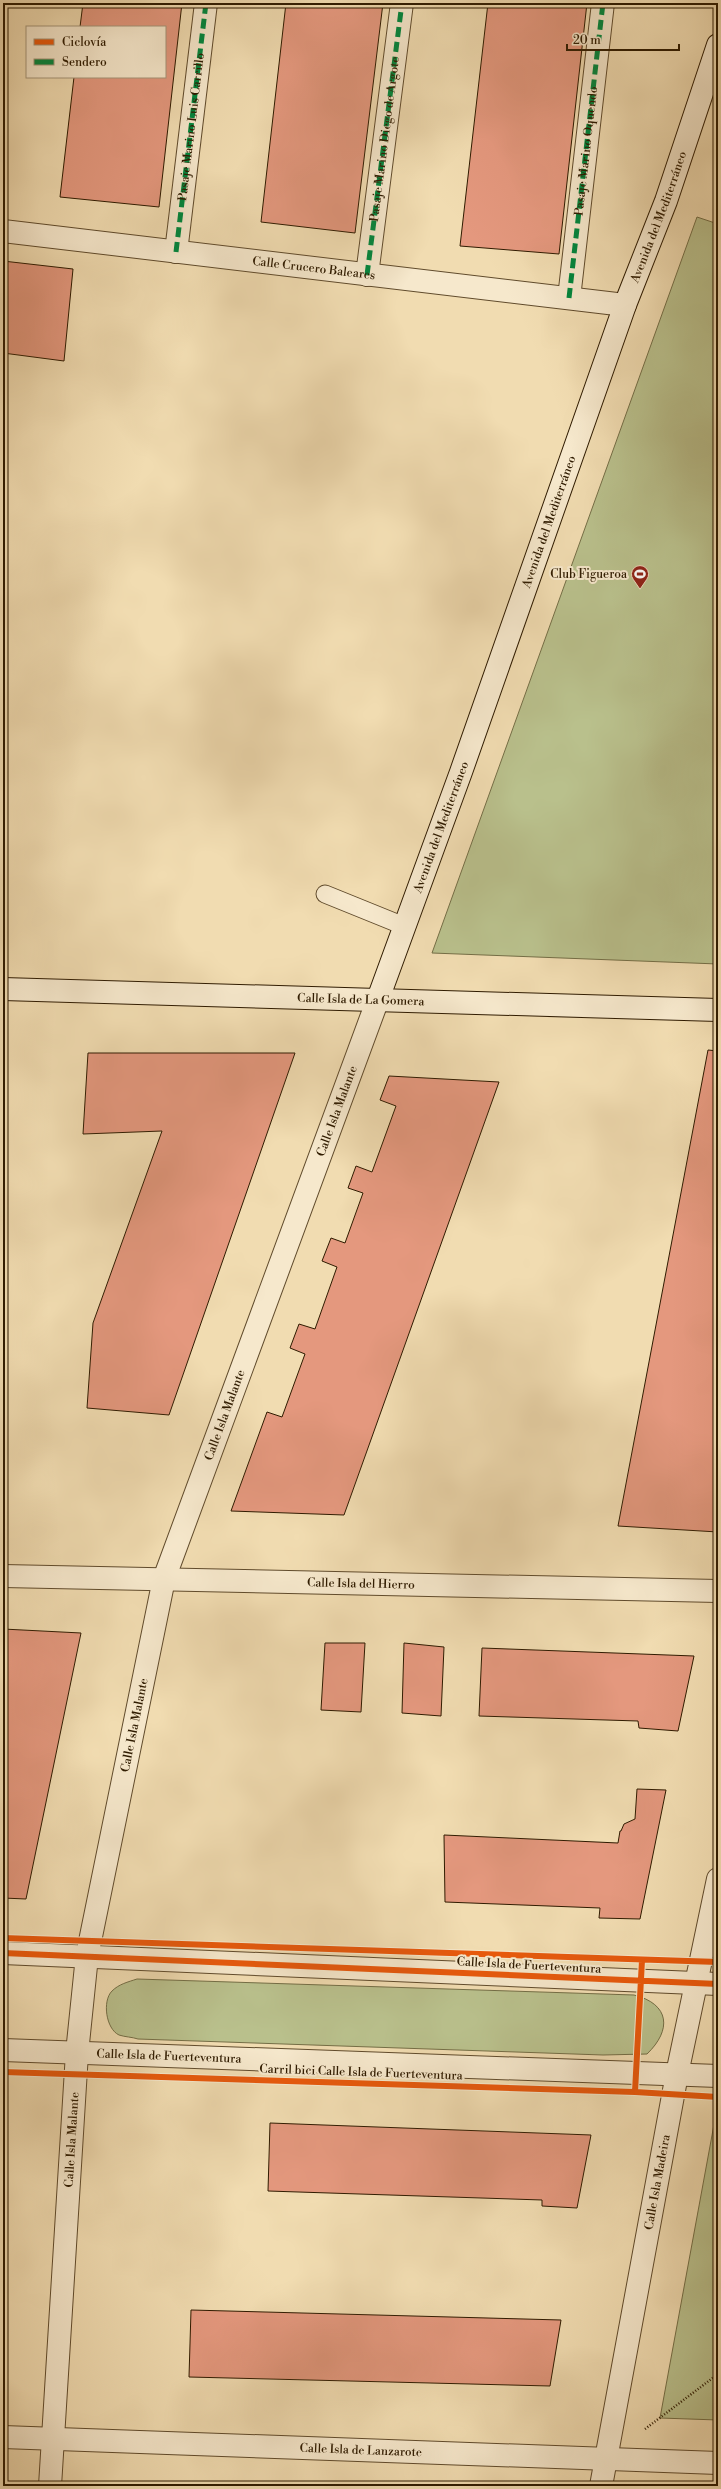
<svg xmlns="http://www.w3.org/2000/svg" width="721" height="2489" font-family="'Libre Bodoni',serif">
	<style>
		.green { fill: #b9c08c; stroke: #746e46 }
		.building { fill: #e4987e; stroke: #2f1b00 }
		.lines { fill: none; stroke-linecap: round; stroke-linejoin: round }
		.lane-casing { stroke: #604b2c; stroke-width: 19 }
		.street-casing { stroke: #604b2c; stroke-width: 24 }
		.secondary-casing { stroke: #2f1b00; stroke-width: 24 }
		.path { stroke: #2f1b00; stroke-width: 2.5; stroke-dasharray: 1 2; stroke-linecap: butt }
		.lane { stroke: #f6e8cc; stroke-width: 17 }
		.street { stroke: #f6e8cc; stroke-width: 22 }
		.secondary { stroke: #f6e8cc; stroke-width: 22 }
		.quiet { stroke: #00873e; stroke-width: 5; stroke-dasharray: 10 5; stroke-linecap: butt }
		.cycleway-casing { stroke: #f6e8cc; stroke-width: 8 }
		.cycleway { stroke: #e8590c; stroke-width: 6 }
		.labels { text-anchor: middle; stroke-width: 4; stroke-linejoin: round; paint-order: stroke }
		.street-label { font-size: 12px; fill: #2f1b00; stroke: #f6e8cc }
		.poi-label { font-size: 12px; fill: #2f1b00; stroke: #f6e8cc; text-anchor: end }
	</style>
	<rect width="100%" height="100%" fill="#f1dcb1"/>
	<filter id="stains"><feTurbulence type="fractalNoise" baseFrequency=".005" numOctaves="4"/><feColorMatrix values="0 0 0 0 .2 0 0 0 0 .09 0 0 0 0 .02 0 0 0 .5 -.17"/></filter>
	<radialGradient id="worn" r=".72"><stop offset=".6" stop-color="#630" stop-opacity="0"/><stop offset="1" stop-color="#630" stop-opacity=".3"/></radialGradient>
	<path class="green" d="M697,217L718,224V964L432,953Z
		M137,1979L634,1995C670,2004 672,2030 647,2054L603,2055L138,2039C132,2037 125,2037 119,2035C106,2029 102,2001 112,1991C119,1984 128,1982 137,1979Z
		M715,2119H718V2420L660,2418Z"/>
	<path class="building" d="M83,3H182L159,207L60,197L74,77H165V27H80Z
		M286,3H383L355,233L261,222Z
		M488,3H587L559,254L460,246Z
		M3,261L73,269L64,361L3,353Z
		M708,1050L718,1051V1532L618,1526Z
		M88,1053H295L169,1415L87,1408L93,1323L162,1131L83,1134Z
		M389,1076L499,1082L344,1515L231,1511L267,1412L282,1417L305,1354L290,1348L299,1324L315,1329L337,1267L322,1261L331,1238L345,1243L363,1193L348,1188L356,1166L372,1172L396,1106L380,1100Z
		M3,1096H7L3,1166Z
		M3,1629L81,1633L26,1899L3,1898Z
		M325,1643H365L361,1712L321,1710Z
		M404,1643L444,1647L441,1716L402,1713Z
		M482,1648L694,1656L678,1731L639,1728L638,1721L479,1716Z
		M637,1789L666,1790L640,1919L599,1918L600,1908L445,1902L444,1835L618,1843L620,1831H621L624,1824L635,1819Z
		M270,2123L591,2135L577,2208L542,2206V2200L268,2191Z
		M191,2310L561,2320L550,2386L189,2377Z"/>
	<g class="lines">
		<g class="lane-casing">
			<path id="lane" d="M325,894L404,926"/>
		</g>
		<g class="street-casing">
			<g id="street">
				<path id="s1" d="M3,231L625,305"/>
				<path id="s2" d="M176,252L206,3"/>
				<path d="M367,275L402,3"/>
				<path d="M569,298L603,3"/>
				<path id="s3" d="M3,1576L718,1591"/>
				<path d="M3,1953L718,1984"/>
				<path id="s4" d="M3,2050L718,2076"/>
				<path id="s5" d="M3,2437L718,2463"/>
				<path id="s6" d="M50,2486L77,2053L87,1956L164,1579L378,999"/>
				<path id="s7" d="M601,2486L677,2074L718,1879"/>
			</g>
		</g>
		<g class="secondary-casing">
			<g id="secondary">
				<path id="s8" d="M3,989L718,1010"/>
				<path id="s9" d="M378,999L461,772L625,305L666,201L718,45"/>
			</g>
		</g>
		<path class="path" d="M645,2429L718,2374"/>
		<use href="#lane" class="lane"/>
		<use href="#street" class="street"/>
		<use href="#secondary" class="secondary"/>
		<g class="quiet">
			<path d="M176,252L206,3"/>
			<path id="s10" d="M367,275L402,3"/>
			<path id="s11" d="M569,298L603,3"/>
		</g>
		<g class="cycleway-casing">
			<path id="cycleway" d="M3,1938L718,1962
				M3,1953L718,1984
				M3,2072L635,2092L718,2097
				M635,2092L642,1960"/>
		</g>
		<use href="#cycleway" class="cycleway"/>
	</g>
	<defs>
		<g id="stadium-pin" transform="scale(0.9)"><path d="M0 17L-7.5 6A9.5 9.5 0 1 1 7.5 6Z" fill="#8f2418" stroke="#f6e8cc"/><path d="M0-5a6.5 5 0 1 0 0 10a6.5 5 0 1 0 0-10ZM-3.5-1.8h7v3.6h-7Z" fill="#fff"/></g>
	</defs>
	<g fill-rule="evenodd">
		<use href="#stadium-pin" x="640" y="574"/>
	</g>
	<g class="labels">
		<g class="street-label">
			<text dy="4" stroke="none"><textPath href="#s2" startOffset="126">Pasaje Marino Luis Carrillo</textPath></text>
			<text dy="4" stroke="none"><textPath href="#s10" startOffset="137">Pasaje Marino Diego de Argote</textPath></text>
			<text dy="4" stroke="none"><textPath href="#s11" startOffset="148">Pasaje Marino Oquendo</textPath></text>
			<text dy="4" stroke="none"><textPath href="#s9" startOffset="831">Avenida del Mediterráneo</textPath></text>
			<text dy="4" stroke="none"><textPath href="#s1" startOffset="313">Calle Crucero Baleares</textPath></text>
			<text dy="4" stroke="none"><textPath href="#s9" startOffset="507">Avenida del Mediterráneo</textPath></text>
			<text dy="4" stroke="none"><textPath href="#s9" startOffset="183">Avenida del Mediterráneo</textPath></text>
			<text dy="4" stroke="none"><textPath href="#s8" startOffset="358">Calle Isla de La Gomera</textPath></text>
			<text dy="4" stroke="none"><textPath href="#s6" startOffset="1415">Calle Isla Malante</textPath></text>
			<text dy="4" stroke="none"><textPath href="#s6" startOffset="1091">Calle Isla Malante</textPath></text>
			<text dy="4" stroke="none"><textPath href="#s3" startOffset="358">Calle Isla del Hierro</textPath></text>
			<text dy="4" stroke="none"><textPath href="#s6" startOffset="767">Calle Isla Malante</textPath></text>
			<text transform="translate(529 1965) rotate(3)" y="4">Calle Isla de Fuerteventura</text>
			<text dy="4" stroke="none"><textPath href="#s4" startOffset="166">Calle Isla de Fuerteventura</textPath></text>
			<text transform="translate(361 2072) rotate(2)" y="4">Carril bici Calle Isla de Fuerteventura</text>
			<text dy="4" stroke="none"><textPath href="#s6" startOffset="347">Calle Isla Malante</textPath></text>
			<text dy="4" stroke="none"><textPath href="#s7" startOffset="309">Calle Isla Madeira</textPath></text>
			<text dy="4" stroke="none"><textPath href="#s5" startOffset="358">Calle Isla de Lanzarote</textPath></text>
		</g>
		<g class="poi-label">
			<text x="627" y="578">Club Figueroa</text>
		</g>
	</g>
	<rect width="721" height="2489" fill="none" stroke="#f1dcb1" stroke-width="16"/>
	<rect x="4" y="4" width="713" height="2481" fill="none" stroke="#2f1b00" stroke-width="2"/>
	<rect x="8" y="8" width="705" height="2473" fill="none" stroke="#2f1b00"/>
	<rect x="26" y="26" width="140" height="52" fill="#f6e8cc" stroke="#a6967a"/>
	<rect x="34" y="39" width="20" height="6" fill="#e8590c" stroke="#a6967a"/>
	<text x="62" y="46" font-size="12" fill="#2f1b00">Ciclovía</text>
	<rect x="34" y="59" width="20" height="6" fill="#00873e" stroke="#a6967a"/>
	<text x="62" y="66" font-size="12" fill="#2f1b00">Sendero</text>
	<path d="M567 44v6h112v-6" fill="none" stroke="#2f1b00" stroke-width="2"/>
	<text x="573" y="44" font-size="12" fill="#2f1b00" stroke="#f6e8cc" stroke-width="3" paint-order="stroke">20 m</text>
	<rect width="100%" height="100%" filter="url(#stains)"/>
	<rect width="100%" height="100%" fill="url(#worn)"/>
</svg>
